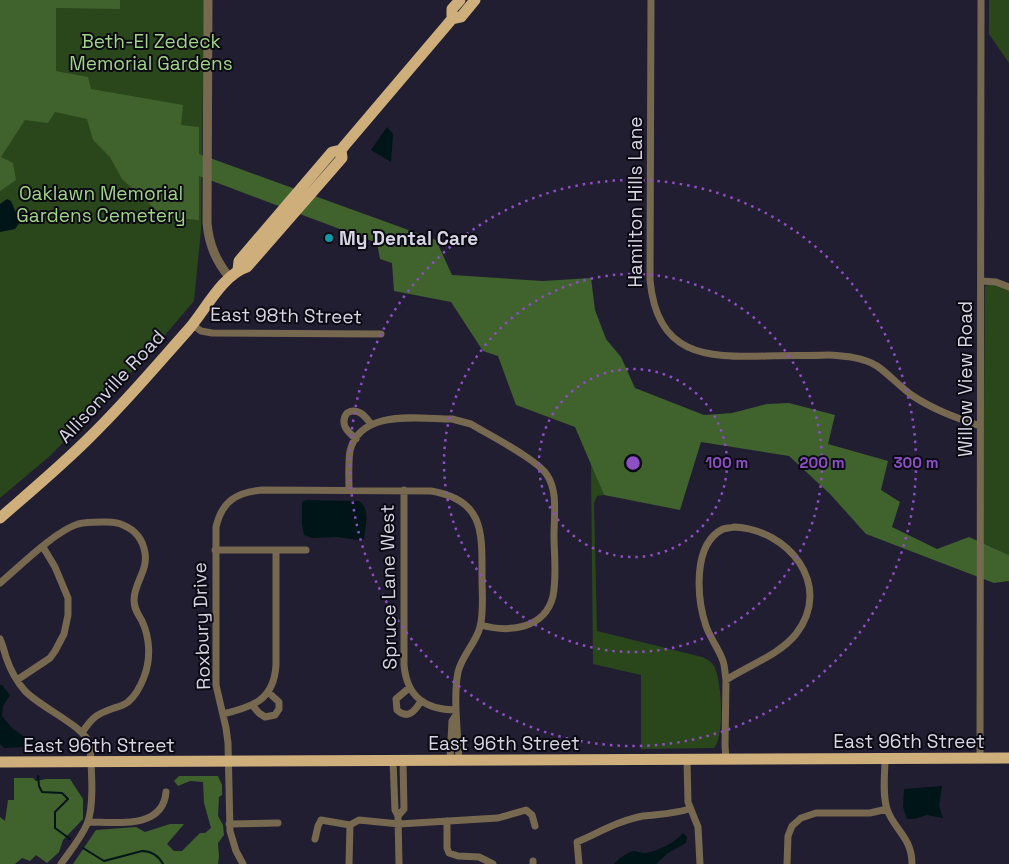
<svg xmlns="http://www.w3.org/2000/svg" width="1009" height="864" font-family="'Space Grotesk',sans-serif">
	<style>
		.green { fill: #2a471b }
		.forest { fill: #40622d }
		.water { fill: #001517 }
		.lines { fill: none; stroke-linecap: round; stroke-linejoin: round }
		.stream { stroke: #001517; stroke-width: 2 }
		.minor { stroke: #776850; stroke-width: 7 }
		.tertiary { stroke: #776850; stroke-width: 9 }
		.primary { stroke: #ceaf7c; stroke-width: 11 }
		.ring { fill: none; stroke: #8d4ec6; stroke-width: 2.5; stroke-dasharray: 2.5 5 }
		.culture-dot { fill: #0f9aa8; stroke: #0b0912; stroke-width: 2 }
		.labels { text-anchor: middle; stroke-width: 4; stroke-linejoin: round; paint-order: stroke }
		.park-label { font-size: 19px; fill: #9fd485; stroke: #0b0912 }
		.street-label { font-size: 19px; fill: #d7d5e3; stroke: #0b0912 }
		.poi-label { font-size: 19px; font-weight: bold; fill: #d7d5e3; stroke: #0b0912; text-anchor: start }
		.centre { fill: #8d4ec6; stroke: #0b0912; stroke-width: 2.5 }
		.ring-label { font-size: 15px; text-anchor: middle; font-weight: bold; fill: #8d4ec6; stroke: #0b0912; stroke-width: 4; stroke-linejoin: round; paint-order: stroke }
	</style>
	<rect width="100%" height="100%" fill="#211e32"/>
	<path class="green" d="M0,0H204L201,230L194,301L148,355L50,456L0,498Z
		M989,0H1009V63L989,34Z
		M989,285H997L1009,290V555L983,543L985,286Z
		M591,464L604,495L597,496L594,503L597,631L702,657C707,659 712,662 714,666C722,681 725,736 714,748L641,749V675L593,664Z"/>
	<path class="forest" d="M0,0H120V9L56,8V71L88,77L91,89L183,105L181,125L199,127V154L436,240L452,275L543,281L591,278L595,310L606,339L621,357L635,388L704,415L732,413L767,404L789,403L835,415L828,444L888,461L881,490L900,502L892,527L937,549L969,537L1009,555V581L994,583L866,534L830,494L789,456L701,442L680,510L604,495L575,427L516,405L498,356L483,351L451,302L394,291L392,263L380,259L377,243L199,176V220L164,217L122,179L110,157L93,140L87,119L55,112L48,123L25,120L1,157L13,163L16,180L0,191Z
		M179,776H218L222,785V795L219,797L218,816L223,825L224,835L218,843L219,857L218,864H73L96,830L136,827L145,832L170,824H184L167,844L174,851H182L200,833H205L211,828L204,803L203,782L190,781L178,786L174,781Z
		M14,778H33L36,781L46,779H70L83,799V819L63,840L59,852L47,863L36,855L30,861L22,858L15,864H0V817L5,821L8,800H14Z"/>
	<path class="water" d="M387,127L393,134L391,162L371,150Z
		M7,199L11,201L20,222L15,229L0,232V204Z
		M306,500L359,501C371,509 365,527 364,539L358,540L337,537L312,538L304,535L302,525V502Z
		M0,685H2L10,695L3,706L2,716L12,728L30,741L31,744L28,747L4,748L0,744Z
		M942,786L939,806L943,818L927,815L914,819H907L903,807L904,789Z
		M683,833L687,837L686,843L668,853L656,864H614C618,859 628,852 634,851C636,851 642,853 645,853C657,852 676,842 683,833Z"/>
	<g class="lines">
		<path class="stream" d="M38,776L39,786L42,792L62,793L68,799L55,812V828L70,839
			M83,848L104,861L142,851C152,851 158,855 163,864"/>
		<path class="minor" d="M651,0L650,280C657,355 704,358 767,356C787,355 807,356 828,355C844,356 863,357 877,366C890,375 900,387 913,396C934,410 957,418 980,426
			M981,281L996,282L1009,287
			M193,325L201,331L212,333L381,334
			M356,439C348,432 339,424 347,413C358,407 365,416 371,424
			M349,490C349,477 348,464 350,451C360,408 420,419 452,419L471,424C489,435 538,460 547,475C558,491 554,516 554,535C554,554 557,576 553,596C545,629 509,633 481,625
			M404,490V665C407,697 425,710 456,710
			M734,527C788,529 834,585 796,634C779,655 749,665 726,680C725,674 725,667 723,661C719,649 710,638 706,626C697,599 692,544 723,529C726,528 731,528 734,527Z
			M215,550H306
			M0,583C19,567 55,531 78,524C86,522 93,522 101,522C108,522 116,521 123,525C135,530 143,540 145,553C148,571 134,583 134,600C134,609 138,614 142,621C150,638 151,659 144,677C141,685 135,696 128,702C124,705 118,707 114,708C97,714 92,717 82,733
			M0,639C3,645 4,651 6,657C10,669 17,682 25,691C41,708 85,726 90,745C91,766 95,805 87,824C81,838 70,851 61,864
			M17,680L50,658L55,651L64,634L68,615V598L55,567L43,547
			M726,680L725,746L726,759
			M409,688L396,699L397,710C408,720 415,711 421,701
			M252,705L259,713L265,717L275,715L279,709V702L268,692
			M223,714C253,707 274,700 276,665V551
			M885,758C885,774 882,793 887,809C894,830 912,837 912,864
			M980,758L981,0
			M450,760L452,721L456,715
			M687,760L688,802L698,827L700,864
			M393,761L395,810L398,816L399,864
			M398,816L404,809L403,761
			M447,821V848L449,853L458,856L479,857L493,864
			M88,822C115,822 163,830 166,792
			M229,824L278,823
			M315,839L318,826L321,820L350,825L359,820L399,824L498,818L526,810L532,815L535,826
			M243,864L236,851L230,831L228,743L226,728L216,685V527C222,501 237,492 262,490L431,491C485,500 482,533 482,578C482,593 484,612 480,627C476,643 462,655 458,672C453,698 458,733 459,760
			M349,864L350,825
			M533,864V861
			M579,864L577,842C598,833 620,820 643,816C659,814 674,814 689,809
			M787,864L788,836L792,826L801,818L816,813H870L887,809"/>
		<path class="tertiary" d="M208,0L207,223C209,245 216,261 230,278"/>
		<path class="primary" d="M452,19V9L460,0
			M238,270L239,261L332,152L341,150L345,145L452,19L461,17L475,0
			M0,518C31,491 62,465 90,437C125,403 156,366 188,330C204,312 223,274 247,267L342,158L341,150
			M0,762L1009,758"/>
	</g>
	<g class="ring">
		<circle cx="633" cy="463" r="94"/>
		<circle cx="633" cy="463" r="189"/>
		<circle cx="633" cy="463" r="283"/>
	</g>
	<circle class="culture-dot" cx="329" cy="238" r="5"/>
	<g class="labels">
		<g class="park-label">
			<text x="151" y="48">Beth-El Zedeck<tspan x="151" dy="22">Memorial Gardens</tspan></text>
			<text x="101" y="200">Oaklawn Memorial<tspan x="101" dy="22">Gardens Cemetery</tspan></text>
		</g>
		<g class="street-label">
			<text transform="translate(635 202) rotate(-90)" y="7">Hamilton Hills Lane</text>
			<text transform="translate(286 315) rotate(1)" y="7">East 98th Street</text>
			<text transform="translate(965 379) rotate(-90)" y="7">Willow View Road</text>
			<text transform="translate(111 386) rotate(-47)" y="7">Allisonville Road</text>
			<text transform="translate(388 587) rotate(-91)" y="7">Spruce Lane West</text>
			<text transform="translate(201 626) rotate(-92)" y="7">Roxbury Drive</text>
			<text x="909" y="748">East 96th Street</text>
			<text x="504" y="750">East 96th Street</text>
			<text x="99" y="752">East 96th Street</text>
		</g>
		<g class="poi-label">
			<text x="339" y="245">My Dental Care</text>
		</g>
	</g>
	<circle cx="633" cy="463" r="8" class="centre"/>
	<g class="ring-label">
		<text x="727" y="468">100 m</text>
		<text x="822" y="468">200 m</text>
		<text x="916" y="468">300 m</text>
	</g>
</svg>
